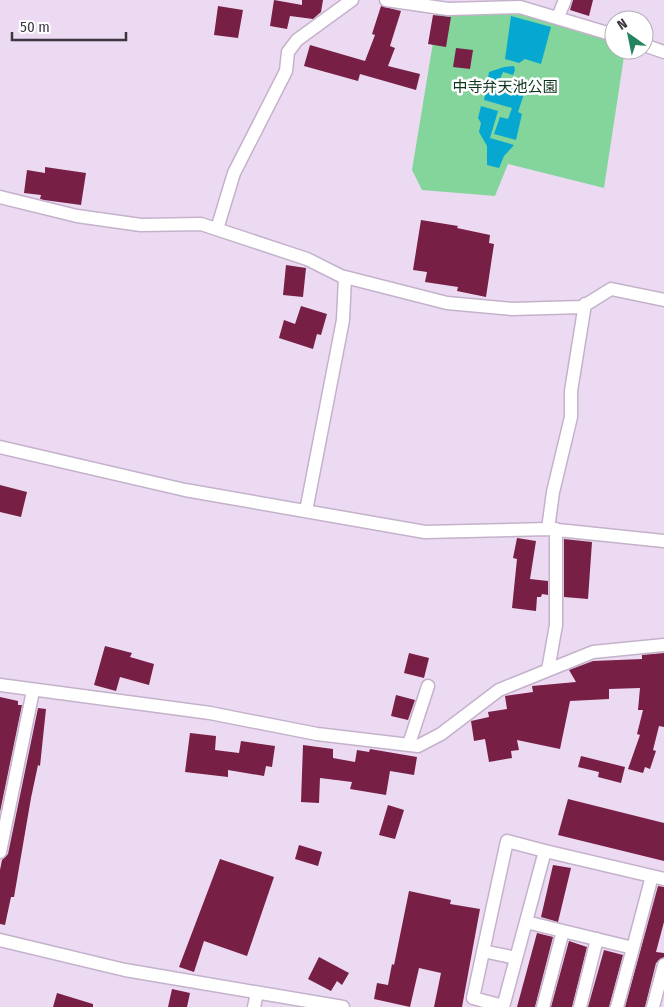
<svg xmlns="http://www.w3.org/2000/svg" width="664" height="1007" font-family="'Fira Sans Condensed','Noto Sans JP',sans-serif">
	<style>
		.green { fill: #84d59c }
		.water { fill: #06a7d0 }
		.building { fill: #771f45 }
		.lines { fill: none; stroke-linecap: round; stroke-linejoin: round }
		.street-casing { stroke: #c4b2cb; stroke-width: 15 }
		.street { stroke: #fff; stroke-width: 12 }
		.labels { text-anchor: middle; stroke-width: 5; stroke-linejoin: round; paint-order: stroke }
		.park-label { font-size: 15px; fill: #0c331b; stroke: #fff }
	</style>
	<rect width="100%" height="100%" fill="#ecdaf3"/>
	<path class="green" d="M519,9L614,41V50H625L604,188L508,164L495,196L422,190L412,170L438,12Z"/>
	<path class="water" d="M511,16L551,27L541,64L525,59L519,63L505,59Z
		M514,66L515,70L513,75L503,72L499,81L509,86L512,81L516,82L515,90L525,91L518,112L522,114L516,140L494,134L500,117L508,119L512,108L484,100L489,72L504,67Z
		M481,106L498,111L490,138L514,145L504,156L499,168L487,165V146L479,132L481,123L478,118Z"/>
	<path class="building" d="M274,0L302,5V0H323L321,12L313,19L290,16L287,29L270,26Z
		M573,0H593L589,16L570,10Z
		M218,6L243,10L238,38L214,35Z
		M381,6L401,11L390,46L395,48L388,66L420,74L416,90L360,74L358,81L304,66L310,45L365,61L375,35L372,34Z
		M433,15L451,17L446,47L428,44Z
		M456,48L473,50L470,69L453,67Z
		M45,167L86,173L81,205L44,200L40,199L41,195L24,193L27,170L45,173Z
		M421,220L458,226L457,228L490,235L489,243L494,244L486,297L457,291L458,287L425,282L427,272L413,270Z
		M286,265L306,268L303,297L283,295Z
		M301,306L327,314L321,335L317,334L313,349L279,338L284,320L295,324Z
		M0,485L27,492L21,517L0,512Z
		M517,538L536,541L530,579L548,581V595L542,594L541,597H537L536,611L512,608L517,559L513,558Z
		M564,539L592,542L588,599L564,597Z
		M105,646L132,653L130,657L154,664L149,685L120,677L116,691L94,685Z
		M409,653L429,658L424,678L404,673Z
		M664,653V727L659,726L653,750L656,751L650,769L645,767L643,773L628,769L640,735L637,734L643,710H638L640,688L609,689V699L570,701L560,749L517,740L519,750L511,751L512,758L489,762L485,739L474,741L471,721L489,717L488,712L507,709L505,696L533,692L532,686L576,682L569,670L593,661L642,659V655Z
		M396,695L415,700L408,720L391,716Z
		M0,697L18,701V705H22L0,812Z
		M38,708L46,709L40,766L38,765L31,798L14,897H11L5,925L0,924V870L2,860L8,854Z
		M190,733L216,736L215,750L239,753L241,741L275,746L272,767L266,766L264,776L228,770V777L185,772Z
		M303,745L333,749V758L355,762L357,750L369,752L370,749L417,757L414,775L390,771L386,795L350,789L352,782L320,778L319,803L301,802Z
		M581,756L625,767L621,783L598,777L599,772L578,767Z
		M568,799L664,823V861L558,835Z
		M388,805L404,810L395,839L379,835Z
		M299,845L322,852L318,866L295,859Z
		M220,859L274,877L247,956L204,941L194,972L179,967Z
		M553,865L571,868L558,922L541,917Z
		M658,886L664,887V922L656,952L664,953V957L656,963L645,1007H625Z
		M409,891L451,900L450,904L480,909L462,1007H434L441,973L419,968L410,1007L374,999L377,983L388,985L392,964L394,965Z
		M537,933L553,937L535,1007H517Z
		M569,941L587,947L572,1007H551Z
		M604,950L623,955L609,1007H588Z
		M319,957L349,973L342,985L337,981L331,991L308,979Z
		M172,989L190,993L187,1007H168Z
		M57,993L93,1004V1007H53Z"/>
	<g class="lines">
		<g class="street-casing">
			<path id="street" d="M386,0L448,9L520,7L614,35
				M558,17L565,0
				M644,45L664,52
				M0,197L77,216L141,225L201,224L307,259L341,276L447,303L512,309L582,307L611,289L664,300
				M217,229L234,173L286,71L288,52L297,40L352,0
				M0,447L185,490L425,532L548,529L664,541
				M306,511L343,320L345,277
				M548,529L553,492L571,417V391L585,304
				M548,670L556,625V529
				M0,685L210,713L317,734L418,746L441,734L499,690L593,652L664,645
				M409,744L428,686
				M0,852L33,691
				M526,922L633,948L652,876
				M0,940L125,970L343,1007
				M483,951L516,958
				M503,1006L473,998L507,841L545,851
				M254,1007L257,993
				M503,1007L545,851L664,879
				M543,1007L563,931
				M580,1007L597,939
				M617,1007L633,948
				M653,1007L664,965"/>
		</g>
		<use href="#street" class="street"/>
	</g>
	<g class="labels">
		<g class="park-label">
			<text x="505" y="92">中寺弁天池公園</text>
		</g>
	</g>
	<g transform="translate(629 35) rotate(327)"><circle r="24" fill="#ffffff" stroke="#b1afb3"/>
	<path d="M0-4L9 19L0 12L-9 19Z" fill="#22855e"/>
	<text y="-8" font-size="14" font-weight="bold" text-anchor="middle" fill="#3d3640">N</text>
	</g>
	<path d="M12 32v8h114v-8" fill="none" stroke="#3d3640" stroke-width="2.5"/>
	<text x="20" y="32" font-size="15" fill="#3d3640" stroke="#ffffff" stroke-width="4" paint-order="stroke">50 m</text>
</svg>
